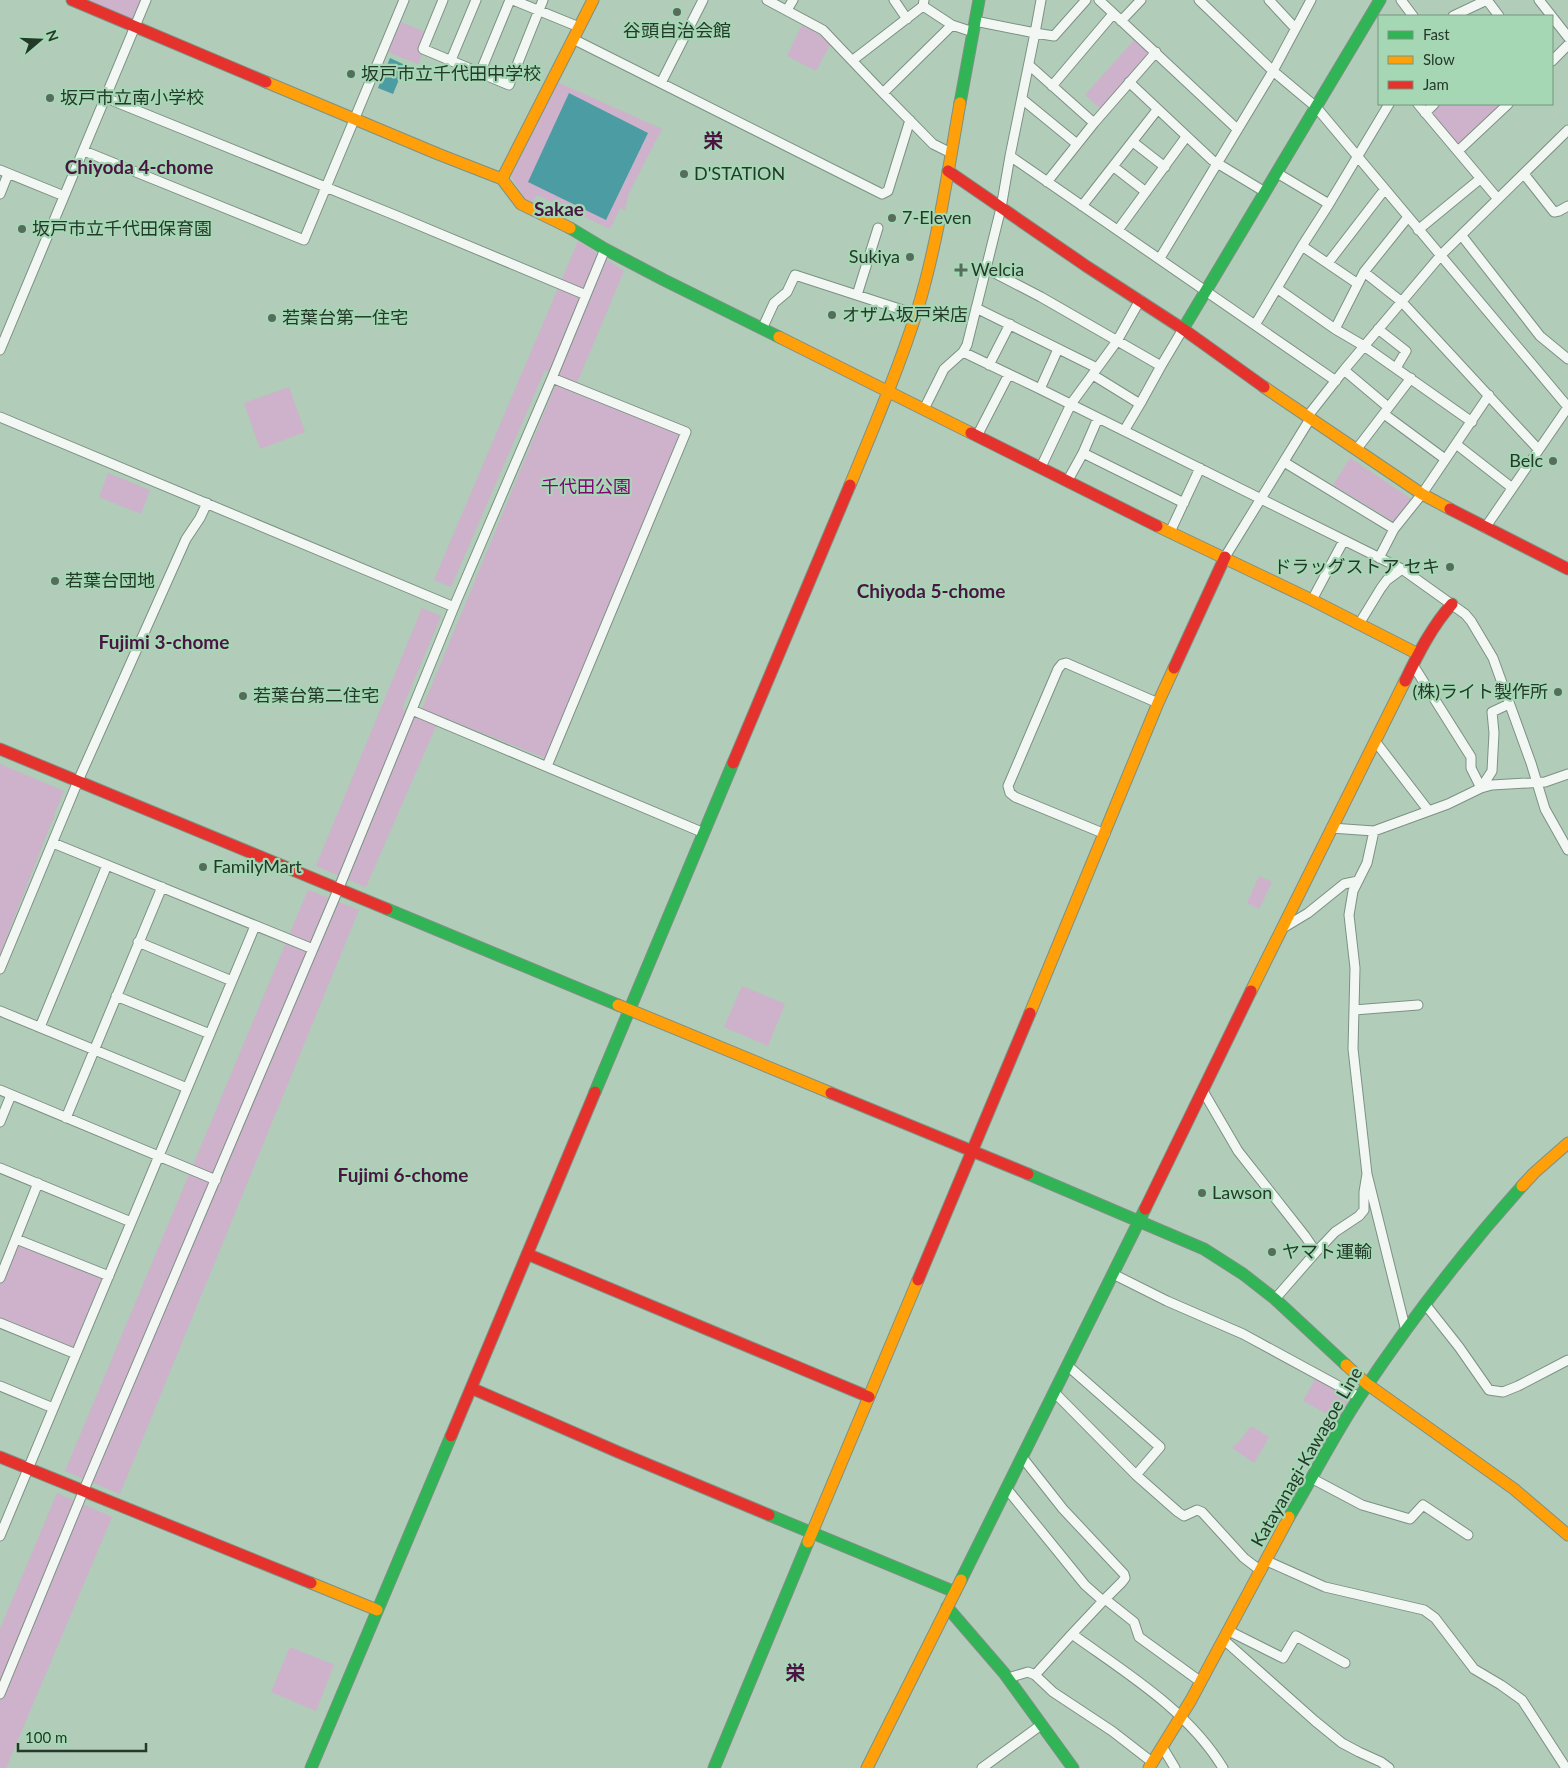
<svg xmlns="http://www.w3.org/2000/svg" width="1568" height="1768" font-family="Lato,'Noto Sans JP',sans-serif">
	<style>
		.green { fill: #ceb1cb }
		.water { fill: #4c9ca3 }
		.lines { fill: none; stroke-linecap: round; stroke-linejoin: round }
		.street-casing { stroke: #7c9183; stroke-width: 11 }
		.fast-casing { stroke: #7c9183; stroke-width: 13 }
		.slow-casing { stroke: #7c9183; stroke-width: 13 }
		.jam-casing { stroke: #7c9183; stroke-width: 13 }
		.street { stroke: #f3f7f4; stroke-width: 9 }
		.fast { stroke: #30b455; stroke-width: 11 }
		.slow { stroke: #ff9f0a; stroke-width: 11 }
		.jam { stroke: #e5322d; stroke-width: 11 }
		.poi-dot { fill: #566c5c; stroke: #a6d7b4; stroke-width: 2 }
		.labels { text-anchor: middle; stroke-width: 4.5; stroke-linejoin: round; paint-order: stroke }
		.poi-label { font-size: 18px; fill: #25392a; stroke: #a6d7b4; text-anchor: start }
		.park-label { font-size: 18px; fill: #820576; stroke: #a6d7b4 }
		.street-label { font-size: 18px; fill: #25392a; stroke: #a6d7b4 }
		.neighbourhood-label { font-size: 19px; font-weight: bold; fill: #4a1543; stroke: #a6d7b4 }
		.quarter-label { font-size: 20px; font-weight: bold; fill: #4a1543; stroke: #a6d7b4 }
	</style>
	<rect width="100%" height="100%" fill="#b1ccb9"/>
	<path class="green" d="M82,0H142L133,22Z
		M401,22L427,33L418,52L422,54L418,64L388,52Z
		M802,25L817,33L830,45L816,71L787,56Z
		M1135,39L1148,51V55L1101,109L1085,95Z
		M557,82L662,129L628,195L625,210L620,208L610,229L537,195L533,202L525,199L511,176Z
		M1438,104H1502L1460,144H1458L1431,113V110Z
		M578,241L624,271L577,383L545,370L451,587L434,580Z
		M556,384L682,434L545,758L422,709Z
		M289,387L305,432L260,449L244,403Z
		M1350,458L1410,498L1411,501L1396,523L1333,485Z
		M108,473L150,490L141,514L99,497Z
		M422,608L441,616L402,709L437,724L366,887L316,866Z
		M0,764L64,791L54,815V820L52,821L0,954Z
		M1259,876L1272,882L1259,909L1247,903Z
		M308,890L359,910L120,1494L65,1471Z
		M742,986L785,1004L768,1046L724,1027Z
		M16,1239L109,1276L76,1354L0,1323V1278Z
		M1317,1376L1352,1396L1339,1420L1303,1401Z
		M1251,1426L1269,1437L1254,1463L1232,1448L1239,1442Z
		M57,1493L112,1517L6,1768H0V1629Z
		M290,1647L334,1665L316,1711L271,1692Z"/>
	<path class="water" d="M390,58L405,65L393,94L378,88Z
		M569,93L648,133L606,220L528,182Z"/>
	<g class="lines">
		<g class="street-casing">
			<path id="street" d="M443,0L423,49L509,85L543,0
				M513,0L579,27
				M767,0L823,30L883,93L933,144L951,153
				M894,0L907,19
				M1041,0L1035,33L1054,36L1086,0
				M1099,0L1237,129
				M1199,0L1273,71L1316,107L1568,407
				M1269,0L1295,28
				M1401,0L1413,16
				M1487,0L1499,16
				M1539,0L1568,37
				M923,6L952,25L973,32
				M787,10L793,0
				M1453,16L1487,0
				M1121,21L1141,0
				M573,39L882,194L888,191L910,120
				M451,60L476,0
				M853,60L923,6L924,0
				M1552,61L1568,45
				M1029,65L1094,123
				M480,73L510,0
				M1129,82L1212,160L1265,192
				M661,83L703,0
				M1052,86L1113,14
				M883,93L952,25
				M106,98L397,216L586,295
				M1022,99L1077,144
				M1418,104L1498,199
				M1425,113L1434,104
				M1133,142L1165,167
				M84,151L304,240L404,0
				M1458,151L1508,104
				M1010,156L1336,381
				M1114,167L1146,192
				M0,170L64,196
				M1277,173L1329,204L1389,104
				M1524,174L1554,212L1559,211L1568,206
				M1047,182L1094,123L1156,52
				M0,194L8,174
				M1082,206L1157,110
				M1118,230L1186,137
				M1418,230L1480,179
				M1462,236L1540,336L1568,359
				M1302,246L1329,204
				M1160,258L1273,71L1311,0
				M1328,263L1385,189
				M985,268L1041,297L1161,366L1183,329
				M1364,272L1402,302L1538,449
				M1278,289L1335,329L1364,346
				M857,295L878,228
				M976,308L1097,368
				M1255,325L1302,246L1358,284
				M762,329L774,303L787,292L795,275L915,314
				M1335,329L1364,272L1408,217
				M1378,329L1406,351L1396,368
				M1364,346L1472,422
				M1058,349L1040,389L1402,569L1465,614L1471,621L1493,658L1531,763L1545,809L1568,850
				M0,350L146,0
				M963,352L1040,389
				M989,365L1010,324
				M1344,370L1388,407
				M1093,375L1140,404L1124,431
				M1140,404L1161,366
				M924,409L944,369L963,352L967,345L1001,208L1010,156L1035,33L975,21
				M1384,414L1445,459
				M0,417L454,607
				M1307,417L1344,370L1441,255L1568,130
				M977,436L1009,374
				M1456,444L1511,487
				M1356,450L1411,378
				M1083,453L1184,503
				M1284,462L1394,529
				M1041,467L1071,404L1117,341L1140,300
				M1068,480L1083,453L1098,418
				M1485,528L1568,407
				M1170,532L1200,468
				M1225,557L1310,419
				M1379,558L1394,529L1422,494L1489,395
				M1312,600L1344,540
				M1359,624L1381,588L1387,580L1402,569
				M1413,665L1471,757V768L1481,788
				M412,710L704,833
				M1375,741L1428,810
				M547,766L686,432L552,378
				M1481,788L1492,771L1494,733L1492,712L1509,704
				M1331,828L1374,831L1448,804L1481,788L1492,785L1545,782L1568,774
				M1105,834L1015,797L1010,793L1008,786L1058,669L1062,664L1066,663L1158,703
				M53,843L313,949
				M1283,928L1308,913L1344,884L1358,881
				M138,942L232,981
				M0,969L78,781L186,539L200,518L207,503
				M116,996L210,1034
				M1354,1010L1418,1005
				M0,1011L187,1088
				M40,1027L107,865
				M0,1090L216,1180
				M1203,1091L1238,1151L1305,1236L1316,1252L1275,1299
				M66,1118L162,887
				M0,1122L11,1095
				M0,1168L131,1222
				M1367,1174L1353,1049L1355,968L1349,915L1353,891L1367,863L1374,831
				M16,1239L109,1276
				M1316,1252L1335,1232L1359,1216L1364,1210V1192L1367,1174L1406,1331
				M1113,1274L1167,1301L1243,1334L1359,1397
				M0,1278L38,1183
				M1425,1304L1459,1347L1489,1390L1503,1392L1518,1386L1568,1360
				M0,1323L76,1354
				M0,1386L53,1408
				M1055,1393L1136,1475L1160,1447L1068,1366
				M1136,1475L1178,1512L1184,1516L1197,1510L1202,1512L1244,1558L1261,1571
				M1311,1478L1362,1505L1410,1519L1423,1505L1468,1535
				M1007,1489L1085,1585L1103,1601L1122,1582L1125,1578L1124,1574L1063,1509L1022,1457
				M0,1536L255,926
				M1267,1561L1325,1587L1424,1610L1435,1618L1474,1669L1501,1685L1522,1700L1566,1768
				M1105,1599L1134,1622L1139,1637L1201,1682
				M1229,1631L1283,1658L1296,1636L1345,1663
				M1072,1634L1103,1601
				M1224,1640L1315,1721L1342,1743L1359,1752L1381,1762L1389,1768
				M1035,1675L1072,1634C1126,1673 1188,1710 1223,1768
				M1008,1678L1028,1672L1035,1675L1053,1692L1112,1731L1152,1762
				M0,1694L83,1492L338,890L456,602L552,378L605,249
				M1163,1748L1175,1768
				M982,1768L1041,1725"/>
		</g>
		<g class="fast-casing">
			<path id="fast" d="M960,103L979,0
				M570,228L605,249L664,280L779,337
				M1183,329L1380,0
				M387,909L618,1005
				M595,1092L733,763
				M1028,1174L1204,1249L1243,1274L1275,1299L1346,1365
				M769,1515L955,1592
				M1289,1517C1313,1477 1334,1435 1360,1396C1409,1322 1463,1252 1522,1186
				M961,1580L1145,1209
				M947,1607L1004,1673L1073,1768
				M311,1768L451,1436
				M714,1768L808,1542"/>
		</g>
		<g class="slow-casing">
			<path id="slow" d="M266,82L438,154L502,179L521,204L570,228
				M502,179L593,0
				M779,337L971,433
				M1264,387L1422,494L1450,509
				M850,485C874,427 899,368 918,308C938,241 948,171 960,103
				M1157,526L1312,600L1418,654
				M1251,991L1405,681
				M618,1005L831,1093
				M1030,1013L1158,703L1174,668
				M1522,1186L1534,1173L1568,1143
				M1346,1365L1367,1384L1514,1489L1568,1535
				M808,1542L918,1280
				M311,1583L377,1610
				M867,1768L961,1580
				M1149,1768L1191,1700L1289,1517"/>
		</g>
		<g class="jam-casing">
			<path id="jam" d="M72,0L266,82
				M948,171L1086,266L1183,329L1264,387
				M971,433L1157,526
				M1450,509L1568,569
				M1174,668L1225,557
				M1405,681C1418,654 1432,626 1452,604
				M0,749L387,909
				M733,763L850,485
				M831,1093L1028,1174
				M1145,1209L1251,991
				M527,1254L869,1397
				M918,1280L1030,1013
				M471,1388L618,1452L769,1515
				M451,1436L595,1092
				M0,1457L311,1583"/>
		</g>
		<use href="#street" class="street"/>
		<use href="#fast" class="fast"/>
		<use href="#slow" class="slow"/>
		<use href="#jam" class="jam"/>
	</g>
	<g class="poi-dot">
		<circle cx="677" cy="12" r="5"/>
		<circle cx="351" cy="74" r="5"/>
		<circle cx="50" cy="98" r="5"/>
		<circle cx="684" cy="174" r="5"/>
		<circle cx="892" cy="218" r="5"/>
		<circle cx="22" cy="229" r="5"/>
		<circle cx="910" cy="257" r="5"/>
		<path d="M958.5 262.5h5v5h5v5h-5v5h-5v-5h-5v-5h5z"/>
		<circle cx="832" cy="315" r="5"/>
		<circle cx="272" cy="318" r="5"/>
		<circle cx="1553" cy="461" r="5"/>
		<circle cx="1450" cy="567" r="5"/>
		<circle cx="55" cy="581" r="5"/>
		<circle cx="1558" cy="692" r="5"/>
		<circle cx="243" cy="696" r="5"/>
		<circle cx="203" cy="867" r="5"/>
		<circle cx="1202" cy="1193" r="5"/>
		<circle cx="1272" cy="1252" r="5"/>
	</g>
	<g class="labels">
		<g class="poi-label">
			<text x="677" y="37" text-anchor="middle">谷頭自治会館</text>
			<text x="361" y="80">坂戸市立千代田中学校</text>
			<text x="60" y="104">坂戸市立南小学校</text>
			<text x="694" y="180">D'STATION</text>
			<text x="902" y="224">7-Eleven</text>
			<text x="32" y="235">坂戸市立千代田保育園</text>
			<text x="900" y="263" text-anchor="end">Sukiya</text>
			<text x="971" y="276">Welcia</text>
			<text x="842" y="321">オザム坂戸栄店</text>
			<text x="282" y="324">若葉台第一住宅</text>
			<text x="1543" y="467" text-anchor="end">Belc</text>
			<text x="1440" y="573" text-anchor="end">ドラッグストア セキ</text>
			<text x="65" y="587">若葉台団地</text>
			<text x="1548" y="698" text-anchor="end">(株)ライト製作所</text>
			<text x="253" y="702">若葉台第二住宅</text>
			<text x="213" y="873">FamilyMart</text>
			<text x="1212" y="1199">Lawson</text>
			<text x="1282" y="1258">ヤマト運輸</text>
		</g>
		<g class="park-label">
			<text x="586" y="493">千代田公園</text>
		</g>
		<g class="street-label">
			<text transform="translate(1307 1457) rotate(-60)" y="6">Katayanagi-Kawagoe Line</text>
		</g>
		<g class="neighbourhood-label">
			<text x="139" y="174">Chiyoda 4-chome</text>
			<text x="559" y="216">Sakae</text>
			<text x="931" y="598">Chiyoda 5-chome</text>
			<text x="164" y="649">Fujimi 3-chome</text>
			<text x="403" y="1182">Fujimi 6-chome</text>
		</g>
		<g class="quarter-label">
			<text x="713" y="148">栄</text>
			<text x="795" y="1680">栄</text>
		</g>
	</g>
	<rect x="1378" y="15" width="175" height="90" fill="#a6d7b4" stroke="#72987d"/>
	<rect x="1388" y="31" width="25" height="8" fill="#30b455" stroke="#72987d"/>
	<text x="1423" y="40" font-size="15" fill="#25392a">Fast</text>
	<rect x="1388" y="56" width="25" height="8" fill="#ff9f0a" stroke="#72987d"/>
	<text x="1423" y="65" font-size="15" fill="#25392a">Slow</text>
	<rect x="1388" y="81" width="25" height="8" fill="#e5322d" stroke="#72987d"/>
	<text x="1423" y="90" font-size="15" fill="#25392a">Jam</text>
	<g transform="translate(40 40) rotate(71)" stroke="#a6d7b4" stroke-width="4" paint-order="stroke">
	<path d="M0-4L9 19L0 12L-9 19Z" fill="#25392a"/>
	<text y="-8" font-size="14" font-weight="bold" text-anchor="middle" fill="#25392a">N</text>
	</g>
	<path d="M18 1743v8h128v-8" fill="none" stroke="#25392a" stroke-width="2.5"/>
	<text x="25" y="1743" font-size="15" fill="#25392a" stroke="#a6d7b4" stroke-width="4" paint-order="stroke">100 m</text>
</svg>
